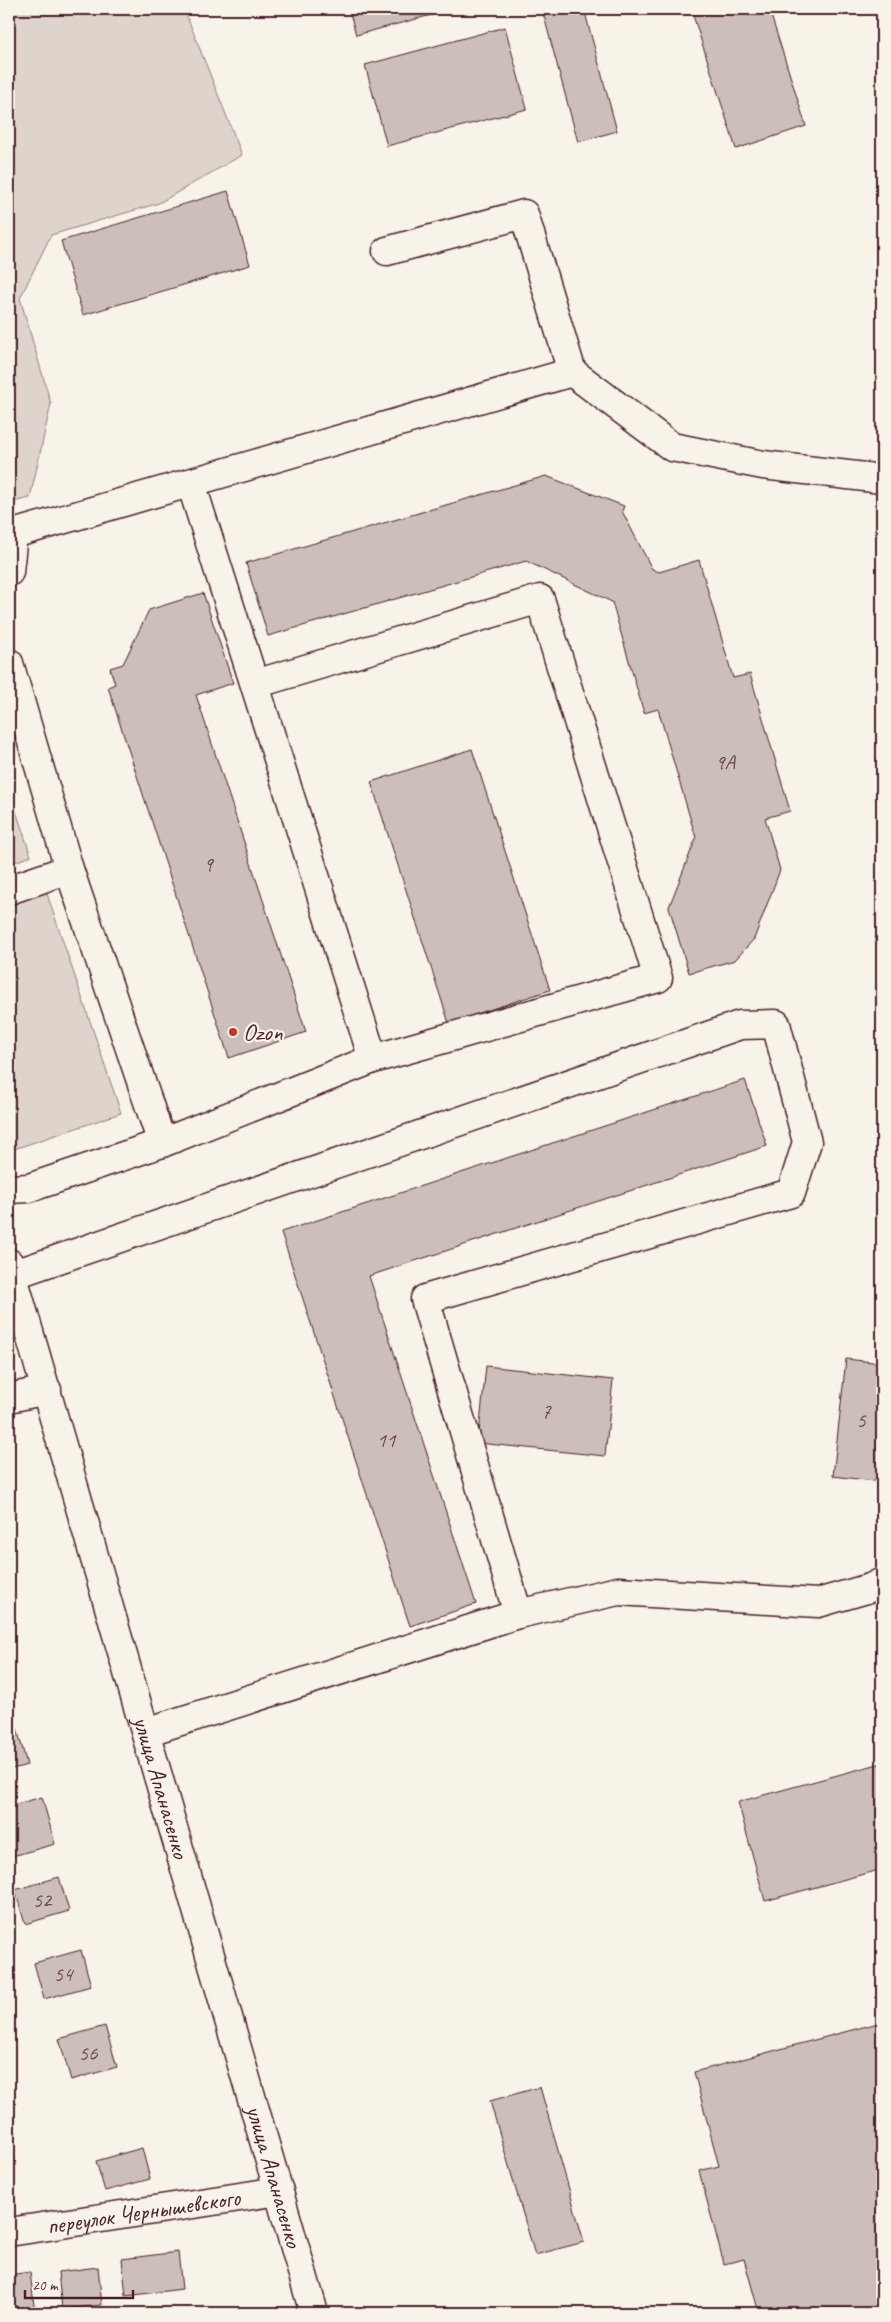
<svg xmlns="http://www.w3.org/2000/svg" width="891" height="2322" font-family="Caveat,sans-serif">
	<style>
		.green { fill: #ded4cc; stroke: #947a7c }
		.building { fill: #ccbfb9; stroke: #4a1f2b }
		.lines { fill: none; stroke-linecap: round; stroke-linejoin: round }
		.minor-casing { stroke: #4a1f2b; stroke-width: 31 }
		.major-casing { stroke: #4a1f2b; stroke-width: 31 }
		.minor { stroke: #f7f3e8; stroke-width: 28 }
		.major { stroke: #f7f3e8; stroke-width: 28 }
		.poi-dot { fill: #c8321e; stroke: #f7f3e8; stroke-width: 2 }
		.labels { text-anchor: middle; stroke-width: 4.5; stroke-linejoin: round; paint-order: stroke }
		.number-label { font-size: 21px; fill: #6a474e }
		.poi-label { font-size: 24px; fill: #4a1f2b; stroke: #f7f3e8; text-anchor: start }
		.street-label { font-size: 24px; fill: #4a1f2b; stroke: #f7f3e8 }
	</style>
	<rect width="100%" height="100%" fill="#f7f3e8"/>
	<filter id="ink" filterUnits="userSpaceOnUse"><feTurbulence type="fractalNoise" baseFrequency=".02" numOctaves="2"/><feDisplacementMap in="SourceGraphic" scale="10" xChannelSelector="R" yChannelSelector="G"/><feConvolveMatrix kernelMatrix="1 2 1 2 8 2 1 2 1" color-interpolation-filters="sRGB"/></filter>
	<g filter="url(#ink)">
		<path class="green" d="M9,9H184L242,155L159,203L51,235L20,298L51,404L30,498L9,503Z
			M9,790L31,856L9,864Z
			M45,888L121,1113L14,1149L9,1134V901Z"/>
		<path class="building" d="M349,9H454L356,35Z
			M542,9H584L617,131L578,142Z
			M691,9H769L806,126L736,149Z
			M877,9H882V30Z
			M505,27L527,109L387,146L365,65Z
			M228,191L250,265L83,315L61,241Z
			M546,476L624,506L622,511L652,569L659,572L699,560L733,678L750,674L790,811L765,818L780,870L754,939L735,960L689,973L669,907L696,838L658,709L644,713L612,602L526,561L268,636L246,563Z
			M203,593L233,683L196,695L306,1032L229,1058L108,687L115,684L110,668L123,664L149,610Z
			M472,749L550,990L449,1023L371,782Z
			M745,1080L767,1146L369,1276L476,1604L410,1626L281,1232Z
			M846,1359L882,1363V1482L833,1476Z
			M486,1366L613,1380L605,1456L478,1443Z
			M15,1721L27,1765L9,1770V1723Z
			M882,1763V1869L765,1901L738,1802Z
			M42,1797L55,1844L9,1857V1806Z
			M59,1877L69,1911L25,1924L15,1890Z
			M81,1950L91,1986L44,1999L34,1963Z
			M882,2022V2313H759L744,2259L724,2264L699,2171L719,2166L694,2072Z
			M105,2026L117,2067L71,2080L59,2039Z
			M540,2087L584,2242L535,2255L490,2101Z
			M142,2148L150,2179L105,2191L96,2161Z
			M178,2252L182,2289L126,2296L122,2259Z
			M98,2267L102,2305L62,2309L58,2272Z
			M30,2272L35,2313H9V2275Z"/>
		<g class="lines">
			<g class="minor-casing">
				<g id="minor">
					<path d="M572,372L672,447L763,465L882,479"/>
					<path d="M191,483L373,1059"/>
					<path d="M9,572L13,534L572,372L524,214L387,251"/>
					<path d="M9,663L69,869L162,1143"/>
					<path d="M9,890L69,869"/>
					<path d="M9,1189L29,1188L162,1143L373,1059L658,978L540,599L255,684"/>
					<path d="M12,1275L740,1025L776,1024L807,1142L791,1193L425,1299L518,1614"/>
					<path d="M9,1398L47,1390"/>
					<path d="M146,1732L518,1614L618,1591L818,1603L870,1588L882,1582"/>
					<path id="s1" d="M9,2232L279,2191"/>
				</g>
			</g>
			<g class="major-casing">
				<g id="major">
					<path id="s2" d="M9,1263L314,2313"/>
				</g>
			</g>
			<use href="#minor" class="minor"/>
			<use href="#major" class="major"/>
		</g>
	</g>
	<circle class="poi-dot" cx="233" cy="1032" r="5"/>
	<g class="labels">
		<g class="number-label">
			<text x="725" y="769">9А</text>
			<text x="208" y="871">9</text>
			<text x="546" y="1418">7</text>
			<text x="861" y="1427">5</text>
			<text x="386" y="1447">11</text>
			<text x="42" y="1907">52</text>
			<text x="63" y="1981">54</text>
			<text x="88" y="2060">56</text>
		</g>
		<g class="poi-label">
			<text x="243" y="1040">Ozon</text>
		</g>
		<g class="street-label">
			<text dy="8" stroke="none"><textPath href="#s2" startOffset="546">улица Апанасенко</textPath></text>
			<text dy="8" stroke="none"><textPath href="#s2" startOffset="951">улица Апанасенко</textPath></text>
			<text dy="8" stroke="none"><textPath href="#s1" startOffset="136">переулок Чернышевского</textPath></text>
		</g>
	</g>
	<rect width="891" height="2322" fill="none" stroke="#f7f3e8" stroke-width="30"/>
	<rect x="15" y="15" width="861" height="2292" fill="none" stroke="#4a1f2b" stroke-width="2" filter="url(#ink)"/>
	<path d="M25 2290v8h108v-8" fill="none" stroke="#4a1f2b" stroke-width="2.5"/>
	<text x="32" y="2290" font-size="15" fill="#4a1f2b" stroke="#f7f3e8" stroke-width="4" paint-order="stroke">20 m</text>
</svg>
